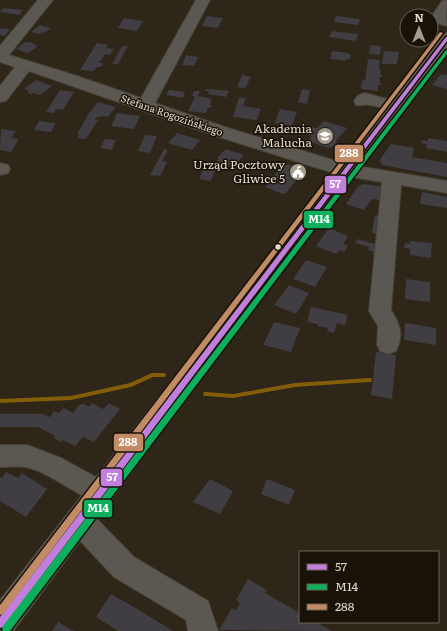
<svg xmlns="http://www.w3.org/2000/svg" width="447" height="631" font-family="Literata,serif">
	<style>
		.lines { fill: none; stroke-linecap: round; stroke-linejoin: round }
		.stream { fill: #845d0a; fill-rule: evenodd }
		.building { fill: #403d43 }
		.minor-casing { stroke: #494236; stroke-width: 2 }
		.major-casing { stroke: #494236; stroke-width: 2 }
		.minor { fill: #5b5751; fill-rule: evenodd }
		.major { fill: #646059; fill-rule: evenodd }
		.bus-1-casing { stroke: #191208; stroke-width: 3 }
		.bus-2-casing { stroke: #191208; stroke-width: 3 }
		.bus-3-casing { stroke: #191208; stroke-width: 3 }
		.bus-1 { fill: #c07fdc; fill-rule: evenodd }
		.bus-2 { fill: #0daf5c; fill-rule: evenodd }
		.bus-3 { fill: #c18c65; fill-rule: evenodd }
		.bus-dot { fill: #e3dacb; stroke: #191208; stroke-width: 1.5 }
		.labels { text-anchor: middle; stroke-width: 3; stroke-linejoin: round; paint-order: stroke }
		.far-street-label { font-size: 10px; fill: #e3dacb; stroke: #191208 }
		.poi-label { font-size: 12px; fill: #e3dacb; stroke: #191208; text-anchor: end }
		.line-badge { stroke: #191208; stroke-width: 1.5 }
		.badge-label { font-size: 11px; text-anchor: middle; font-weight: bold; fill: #fff }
	</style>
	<rect width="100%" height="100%" fill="#2e2618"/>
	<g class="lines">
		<path class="stream" d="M152,373H165L166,375L165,377H153L131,387L71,400L0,403V399L71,396L130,383Z
			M369,378H371L372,380L371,382H369L295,387L233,398L206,396H204L203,394L204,392H206L233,394L295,383Z"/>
	</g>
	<path class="building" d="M3,8L23,10L19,15L0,12Z
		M207,16L223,18L218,28L202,26Z
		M336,16L360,19L358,25L334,22Z
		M124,18L130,19L143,21L137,31L118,28Z
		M40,25L51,28L45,33L42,32L40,34L31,32Z
		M0,28L10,29L5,36L0,35Z
		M332,31L358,34L356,41L329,37Z
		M25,42L35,43L33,44L38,46L28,53L16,49Z
		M97,43L108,45L106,48L114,49L110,55L105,54L99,63H103L101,67H97L94,71L80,70Z
		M370,45L381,46L380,55L369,54Z
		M122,46H128L118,64H112Z
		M332,51L349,53L348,54L351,55L350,59H347L346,61L330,59Z
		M384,51L399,52L397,64H382Z
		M186,55L198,57L194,66L182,65Z
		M368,59L380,60L379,69H381L380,74L382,75V77H380L379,82L381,83V85H378V91L361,89L362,80L365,81Z
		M441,74L447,75V89L432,85Z
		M242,75L251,77L245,88L237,87Z
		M36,80L52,86L40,95L33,93L31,94L27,93L29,91L24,89Z
		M206,89H211L229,91L226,97L208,94L209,91H205Z
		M302,89L310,90L307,104L298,102Z
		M60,90L74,92L63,110L56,109L54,113L46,112Z
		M169,90L185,92L183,98L166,95Z
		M194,91H200L198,96L212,99L210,105H212L211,108L208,107L206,113L188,111L195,97L192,96Z
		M239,97L246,98L243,106L261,109L257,120L233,117Z
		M98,102L116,107L108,117L101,116L100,117H97L95,119L98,120L86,139L77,138L79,135L77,134L89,113Z
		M280,109L297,112L292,126L275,123Z
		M117,113L140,116L134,129L111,126Z
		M39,121L56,123L51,132L34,130Z
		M324,121L347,128L336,141L337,142L333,147L328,148L308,141L312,136L306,134L312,127L317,128Z
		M1,129L16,131L11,138L19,139L11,152L0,150Z
		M177,133L200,140L192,150L168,143Z
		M145,135L157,136L150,153L138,151Z
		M428,138L447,141V152L426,148L427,144L421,143L422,140L428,141Z
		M105,139L116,140L112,150L100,148Z
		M391,144L414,148L412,157L447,163V177L382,165L379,161Z
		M164,149L168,150L162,161L167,162L160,176L150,175Z
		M226,149L244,155L234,167L216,161L219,159L217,158Z
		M284,164L292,165L291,166L300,169L302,173L286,193L283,194L265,187Z
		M203,169L215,171L211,181L199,179Z
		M364,184L386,187L384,201L372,199L364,210L346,204L358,186Z
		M422,192L447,197V208L420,204Z
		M375,215L382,216L380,234L372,233Z
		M329,228L348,236L343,244L348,246L344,252L339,250L336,254L316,246Z
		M357,239L379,245L378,256L373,255V251L368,250L369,247L355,243Z
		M410,241L432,243L431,258L410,255V249L404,248L405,243L410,244Z
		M306,260L327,267L315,287L293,279Z
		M406,279L430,282V302L405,299Z
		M289,285L309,293L296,314L274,305Z
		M311,307L348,315L345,325L337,323L334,333L327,331L328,328L318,326V324L307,322Z
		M274,322L300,328L291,352L263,345Z
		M405,323L436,328V345L404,340Z
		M376,352L396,355L392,399L371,395Z
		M92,403L103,409L109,403L120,409L94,442L83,437L75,446L63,440L61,442L54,438L55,436L38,427H0V414H43L50,417L54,411L59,413L64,408L73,413L79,405L84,404L89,407Z
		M6,472L18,478L22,473L47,489L26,517L0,501V477L2,478Z
		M210,479L233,491L220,514L193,502Z
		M267,479L295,490L289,505L261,494Z
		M248,579L267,590L265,593L300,613V622H316L332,631L219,630L232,608L236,610L240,603L236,600Z
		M111,594L144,613L173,631H118L96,617Z
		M58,622L74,631H52Z"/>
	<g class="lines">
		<g class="minor-casing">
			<path id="minor" d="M38,0H53L9,55L74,75L141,98L196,0H210L155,103L225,127L346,164L447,181V193L401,185L391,310C400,324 404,335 396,351L388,354L380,351L377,345L378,326L369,311L382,182L345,176L314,167L213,135L29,71L6,101L0,102V86L15,67L0,62V46Z
				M447,0L446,17L447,26L432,22L431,17L442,1Z
				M365,93L401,103L403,107L401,111C389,114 380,105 369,105C364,104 361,106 356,105L354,101C357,96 359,94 365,93Z
				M0,163L8,165L10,169L8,173L0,175Z
				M0,445H27L61,458L110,485L114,493L110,501L101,505C78,496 46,470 25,467C17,466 8,467 0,467Z
				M80,508L90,512L134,557L208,601L218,631H188L186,620L114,577L70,530L66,521L70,512Z"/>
		</g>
		<g class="major-casing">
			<path id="major" d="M447,33V48L13,631H0V600L442,35Z"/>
		</g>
		<use href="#minor" class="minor"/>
		<use href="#major" class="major"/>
		<g class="bus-1-casing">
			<path id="bus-1" d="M446,37H447V41L3,627L0,628V617Z"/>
		</g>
		<g class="bus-2-casing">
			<path id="bus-2" d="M446,50H447V54L10,631H3L2,629L3,626Z"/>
		</g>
		<g class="bus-3-casing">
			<path id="bus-3" d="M440,32L443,33L3,614L0,615V605Z"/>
		</g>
		<use href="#bus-1" class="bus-1"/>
		<use href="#bus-2" class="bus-2"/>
		<use href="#bus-3" class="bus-3"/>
	</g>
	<defs>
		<g id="school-disc" transform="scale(0.9)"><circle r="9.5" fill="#a49b8c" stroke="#191208"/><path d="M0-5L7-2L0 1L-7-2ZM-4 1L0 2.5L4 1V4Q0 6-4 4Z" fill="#fff"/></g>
		<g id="civic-disc" transform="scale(0.9)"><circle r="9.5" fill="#a49b8c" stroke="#191208"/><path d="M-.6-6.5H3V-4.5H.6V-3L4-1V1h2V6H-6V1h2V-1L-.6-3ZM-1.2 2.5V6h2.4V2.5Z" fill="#fff"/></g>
	</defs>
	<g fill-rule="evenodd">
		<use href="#school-disc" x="325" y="136"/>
		<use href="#civic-disc" x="298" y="172"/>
	</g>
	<circle class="bus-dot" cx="278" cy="247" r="3.5"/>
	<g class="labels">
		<g class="far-street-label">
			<text transform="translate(172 115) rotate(19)" y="4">Stefana Rogozińskiego</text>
		</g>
		<g class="poi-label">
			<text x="312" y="133">Akademia<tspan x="312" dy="14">Malucha</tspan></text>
			<text x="285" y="169">Urząd Pocztowy<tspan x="285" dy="14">Gliwice 5</tspan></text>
		</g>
	</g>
	<g class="line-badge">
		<rect x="334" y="144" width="30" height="19" rx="4" fill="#c18c65"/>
		<rect x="324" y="175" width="23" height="19" rx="4" fill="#c07fdc"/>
		<rect x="303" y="210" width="31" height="19" rx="4" fill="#0daf5c"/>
		<rect x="113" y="433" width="31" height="19" rx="4" fill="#c18c65"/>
		<rect x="100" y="468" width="23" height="19" rx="4" fill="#c07fdc"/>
		<rect x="83" y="499" width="30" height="19" rx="4" fill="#0daf5c"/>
	</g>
	<g class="badge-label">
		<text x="349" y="157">288</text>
		<text x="335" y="188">57</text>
		<text x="319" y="223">M14</text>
		<text x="128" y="446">288</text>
		<text x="112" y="481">57</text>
		<text x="98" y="512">M14</text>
	</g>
	<rect x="299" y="551" width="140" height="72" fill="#191208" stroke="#6a6256"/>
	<rect x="307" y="564" width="20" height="6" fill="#c07fdc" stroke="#6a6256"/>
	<text x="335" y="571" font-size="12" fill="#e3dacb">57</text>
	<rect x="307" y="584" width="20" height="6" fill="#0daf5c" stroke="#6a6256"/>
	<text x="335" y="591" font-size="12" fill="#e3dacb">M14</text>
	<rect x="307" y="604" width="20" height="6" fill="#c18c65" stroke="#6a6256"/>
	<text x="335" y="611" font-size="12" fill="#e3dacb">288</text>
	<g transform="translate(419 28)"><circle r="19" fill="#191208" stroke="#6a6256"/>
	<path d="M0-3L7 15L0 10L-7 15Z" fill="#a49b8c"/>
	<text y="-6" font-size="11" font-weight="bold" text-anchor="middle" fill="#e3dacb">N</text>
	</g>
</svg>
